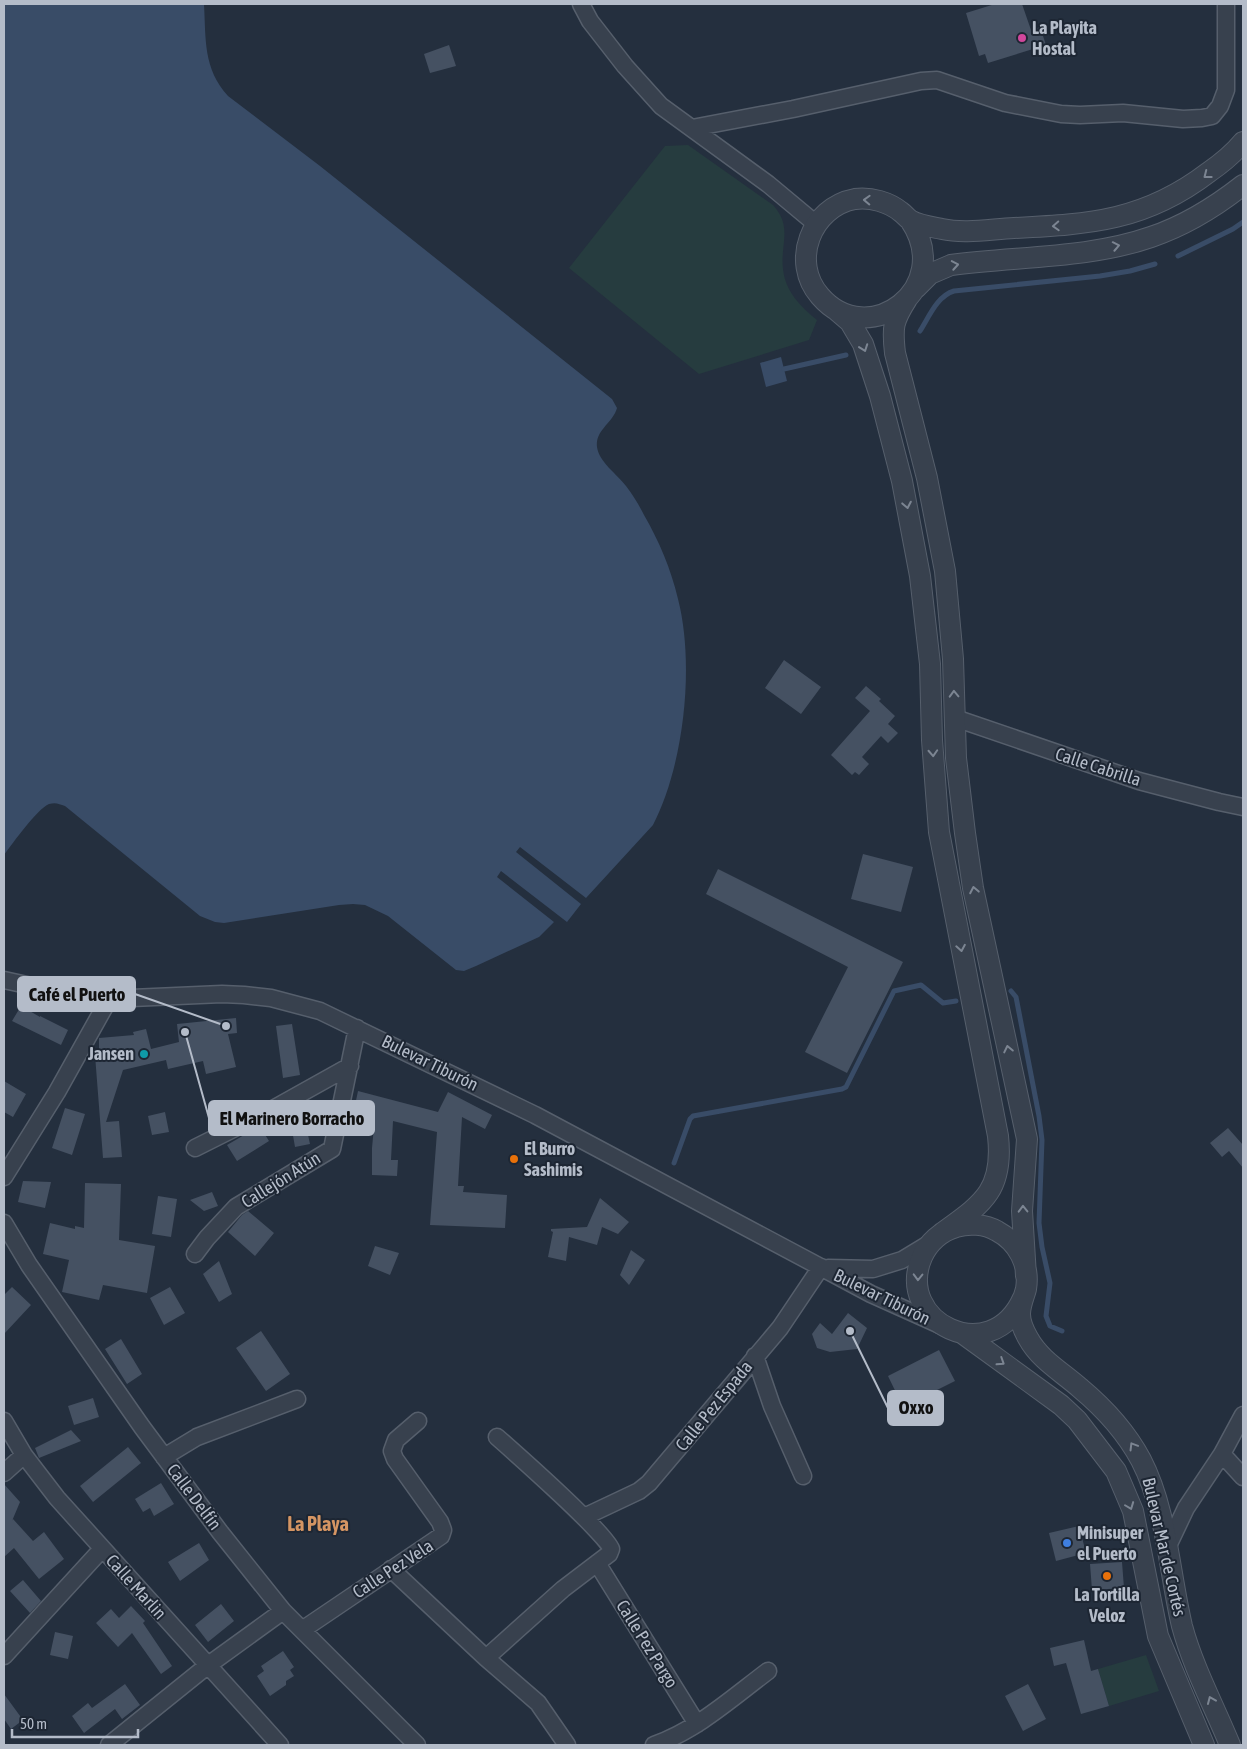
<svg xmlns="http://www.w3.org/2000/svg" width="1247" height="1749" font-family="'Asap Condensed',sans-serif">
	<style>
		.green { fill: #263c3f }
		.water { fill: #394c67 }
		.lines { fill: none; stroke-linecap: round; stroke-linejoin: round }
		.stream { stroke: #394c67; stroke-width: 5 }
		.building { fill: #455162 }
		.minor-casing { stroke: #565f6c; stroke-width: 19 }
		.tertiary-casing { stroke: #565f6c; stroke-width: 22 }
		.minor { stroke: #38414e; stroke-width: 16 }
		.tertiary { stroke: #38414e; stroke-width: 20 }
		.oneway { stroke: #7c8592 }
		.hotel-dot { fill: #d1479c; stroke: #1d2633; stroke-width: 2 }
		.culture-dot { fill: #0f9aa8; stroke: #1d2633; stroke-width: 2 }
		.food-dot { fill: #e8710a; stroke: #1d2633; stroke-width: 2 }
		.shop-dot { fill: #3f7fe0; stroke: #1d2633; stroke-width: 2 }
		.labels { text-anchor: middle; stroke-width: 4; stroke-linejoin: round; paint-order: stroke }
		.poi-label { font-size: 18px; font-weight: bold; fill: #b4bcc9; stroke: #1d2633; text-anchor: start }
		.street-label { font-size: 18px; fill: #b4bcc9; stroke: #1d2633 }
		.quarter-label { font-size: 20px; font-weight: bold; fill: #d59563; stroke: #1d2633 }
		.leader { fill: none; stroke: #b4bcc9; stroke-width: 2 }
		.callout-dot { fill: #b4bcc9; stroke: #1d2633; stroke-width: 2 }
		.callout { fill: #b4bcc9; stroke: #b4bcc9; stroke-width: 2 }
		.callout-label { font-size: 19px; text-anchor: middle; font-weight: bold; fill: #111 }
	</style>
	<rect width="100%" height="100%" fill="#242f3e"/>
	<path class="green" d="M688,145L773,205C793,227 780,244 783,269C785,291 801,307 817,320L809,340L699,374L569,268L665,146Z
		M1146,1655L1159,1691L1109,1706L1098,1669Z"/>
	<path class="water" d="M4,4H204C206,40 203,68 228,96L320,166L612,399L617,408C613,423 595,430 597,447C599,462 617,474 626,486C633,495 639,505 644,515C659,541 671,569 678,599C695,665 684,765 653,825L586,898L520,847L516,852L581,904L567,922L501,871L497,877L554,922L539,937L476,966L464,971L456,970L388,916L365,905L353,904L339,905L224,923L215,922L200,916L65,806C59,804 56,802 49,804C37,809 13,843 4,855Z
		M781,357L787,381L766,387L760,363Z"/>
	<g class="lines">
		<path class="stream" d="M1178,256L1233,229L1243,222
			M920,331C929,317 937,296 954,291L1100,276L1130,271L1155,264
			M784,369L846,355
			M1011,991L1016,997L1039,1116L1042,1140L1039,1223L1042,1247L1050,1283L1046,1316L1050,1326L1062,1331
			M674,1163L690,1119L693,1116L842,1089L846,1087L894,991L921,985L943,1003L956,1001"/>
	</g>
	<path class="building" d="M995,4H1022L1031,30L1040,27L1046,45L988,63L985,54L979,56L966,13Z
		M449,45L456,66L430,73L424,54Z
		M784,660L821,687L801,714L765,688Z
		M866,686L881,699L879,701L895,716L888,724L898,733L888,743L881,736L862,757L869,764L859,775L855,772L852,775L831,755L870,711L855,698Z
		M863,854L913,867L901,912L851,899Z
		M718,869L903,962L847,1073L805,1052L848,967L706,894Z
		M21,1006L40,1017V1016L68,1030L61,1045L12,1021Z
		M236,1018L237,1033L228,1034L236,1067L206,1074L203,1061L168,1069L166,1060L123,1070L106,1122L119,1121L122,1157L103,1158L95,1055L99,1054V1038L134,1035L133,1032L146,1029L151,1049L179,1042L177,1024Z
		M292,1024L300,1075L283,1078L276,1026Z
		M4,1081L26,1094L13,1117L4,1112Z
		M358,1091L438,1112L448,1092L492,1115L485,1129L462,1117L458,1186H464L463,1192L507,1195L505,1228L430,1225L437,1132L393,1121L391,1160H398L397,1176L372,1175V1148L375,1116L354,1110Z
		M65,1108L85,1114L72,1155L52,1148Z
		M165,1112L169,1132L152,1135L148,1116Z
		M305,1121L310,1144L295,1147L291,1124Z
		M1228,1128L1243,1145V1168L1229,1151L1222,1157L1210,1143Z
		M262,1130L269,1141L237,1161L227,1145L251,1131L253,1135Z
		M23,1181L51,1182L45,1208L18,1202Z
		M85,1183L121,1184L119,1240L155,1246L147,1293L103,1285L99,1300L62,1292L69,1260L43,1254L50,1223L75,1229V1226L84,1228Z
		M212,1192L218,1206L204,1211L190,1200Z
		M158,1196L177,1199L171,1237L152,1234Z
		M600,1198L629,1222L618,1234L602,1227L597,1245L569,1237L566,1261L548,1257L553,1232L551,1231V1229L587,1227Z
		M248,1211L274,1233L255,1256L228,1232L242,1215Z
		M375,1246L399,1253L390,1275L368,1266Z
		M631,1250L645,1260L629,1285L620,1275Z
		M219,1261L232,1294L219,1302L203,1274Z
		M12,1287L31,1305L4,1334V1295Z
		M170,1287L185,1313L164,1325L150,1298Z
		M848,1313L867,1328L857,1349L830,1352L817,1348L812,1334L820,1323L832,1334Z
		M261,1331L290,1374L266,1391L236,1348Z
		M121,1339L142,1374L127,1384L105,1349Z
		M939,1350L955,1381L903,1407L888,1376Z
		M93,1398L99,1417L74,1425L68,1406Z
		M71,1430L81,1441L39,1458L35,1448Z
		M128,1447L141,1463L93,1502L80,1486Z
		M161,1483L174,1504L154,1516L150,1508L143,1512L135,1499Z
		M4,1484L20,1502L12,1521L13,1519L33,1541L44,1532L64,1559L39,1579L14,1548L4,1557Z
		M1079,1526L1086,1553L1056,1561L1049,1533Z
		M199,1543L209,1560L180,1581L168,1562Z
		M1122,1562L1124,1588L1092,1590L1090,1564Z
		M23,1580L41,1601L30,1613L10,1591Z
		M221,1604L234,1621L208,1642L195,1625Z
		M131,1606L145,1621L143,1623L172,1666L161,1674L132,1633L118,1647L96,1623L111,1609L119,1618Z
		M55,1632L73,1636L68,1659L50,1655Z
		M1084,1640L1091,1671L1098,1669L1109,1706L1081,1714L1066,1663L1054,1666L1050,1648Z
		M283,1651L294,1667L290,1670L294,1676L286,1681V1685L270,1696L257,1676L264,1671L261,1666Z
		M125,1684L140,1705L122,1719L115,1709L84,1733L72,1716L88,1703L92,1708Z
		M1028,1684L1046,1719L1023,1731L1005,1696Z
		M4,1694L23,1720L11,1729L4,1719Z"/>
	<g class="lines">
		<g class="minor-casing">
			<path id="minor" d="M581,4L590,21L625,66L661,106L768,184L816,224
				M692,128L793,109L921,81L937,80L1005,103L1061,114L1080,115L1123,113L1183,119L1202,118L1212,116L1220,106L1226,90V4
				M955,718L1139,781L1219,802L1243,807
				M4,980L77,996L109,999L222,994L244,995L271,998L320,1011L535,1115L871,1294L940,1325
				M195,1148L273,1109L350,1066
				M4,1177L57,1092L109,999
				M4,1223L29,1265L142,1427L220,1532L283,1611L417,1745
				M195,1254L207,1238L236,1207L332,1149L357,1028
				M828,1268L873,1269L902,1260L930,1243
				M755,1356L772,1406L803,1476
				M4,1421L24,1455L57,1498L280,1745
				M1222,1454L1243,1477
				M164,1457L197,1437L297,1399
				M4,1473L24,1455
				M584,1517L639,1491L649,1483L780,1328L821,1267
				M1167,1548L1186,1508L1222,1454L1243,1415
				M597,1563L697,1724
				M391,1569L486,1658L538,1703L567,1745
				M302,1630L441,1536L443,1530L440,1522L395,1459L392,1451L396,1440L418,1421
				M4,1656L102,1549
				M486,1658L563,1589L609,1554L611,1549C609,1536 514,1452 497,1437
				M109,1745L207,1666L283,1611
				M654,1745C697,1730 732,1698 768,1671"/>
		</g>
		<g class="tertiary-casing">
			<path id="tertiary" d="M910,220C956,288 868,352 820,296C790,262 811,207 855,199C871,197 889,202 901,212C904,214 907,218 910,220C918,225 932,227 942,229C965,234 991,229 1014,228C1091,224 1145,221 1209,172C1222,163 1233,154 1243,142
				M916,288L930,274L951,265C1016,256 1088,259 1151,237C1184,226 1215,207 1243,185
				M907,299C893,321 892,327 895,353L927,478L945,571L953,659L956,758L965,833L973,888L1027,1139L1022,1211L1026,1276
				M836,310L850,322L863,344L880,396L902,481L920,576L930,664L932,740L939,832L998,1136C1004,1191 982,1204 942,1233
				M1023,1298C991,1370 894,1322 922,1257C928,1243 941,1231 956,1227C969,1223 985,1224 997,1231C1018,1242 1030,1265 1026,1289C1024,1297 1020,1305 1020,1314C1020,1322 1024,1331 1028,1338C1040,1360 1062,1372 1080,1388C1104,1408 1126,1432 1141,1460C1167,1510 1169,1571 1182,1626C1193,1667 1214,1706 1230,1745
				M962,1333L1061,1405L1077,1420L1116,1471L1133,1511L1158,1636L1204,1745"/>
		</g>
		<use href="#minor" class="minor"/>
		<use href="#tertiary" class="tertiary"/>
	</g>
	<defs><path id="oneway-chevron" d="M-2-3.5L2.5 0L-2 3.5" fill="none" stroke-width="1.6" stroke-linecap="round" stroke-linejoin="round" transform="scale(1.25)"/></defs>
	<g class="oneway">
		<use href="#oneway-chevron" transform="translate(1207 175) rotate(142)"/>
		<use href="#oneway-chevron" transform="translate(867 200) rotate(-178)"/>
		<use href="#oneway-chevron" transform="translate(1056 226) rotate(177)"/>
		<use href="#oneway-chevron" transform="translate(1116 246) rotate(-11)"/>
		<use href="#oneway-chevron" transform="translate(955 265) rotate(-10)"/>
		<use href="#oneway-chevron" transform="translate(864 348) rotate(70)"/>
		<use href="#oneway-chevron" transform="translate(907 505) rotate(79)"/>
		<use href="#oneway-chevron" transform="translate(954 694) rotate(-92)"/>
		<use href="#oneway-chevron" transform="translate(933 753) rotate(87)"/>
		<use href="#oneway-chevron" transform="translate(974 890) rotate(-101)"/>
		<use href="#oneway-chevron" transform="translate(961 948) rotate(80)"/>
		<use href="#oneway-chevron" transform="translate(1008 1049) rotate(-102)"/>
		<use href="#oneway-chevron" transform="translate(1023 1209) rotate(-91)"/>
		<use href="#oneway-chevron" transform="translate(918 1277) rotate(91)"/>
		<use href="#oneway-chevron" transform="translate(1001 1362) rotate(33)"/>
		<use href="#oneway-chevron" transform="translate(1133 1446) rotate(-121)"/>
		<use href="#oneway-chevron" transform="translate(1130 1506) rotate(69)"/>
		<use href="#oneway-chevron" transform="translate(1211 1700) rotate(-113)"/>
	</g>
	<circle class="hotel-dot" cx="1022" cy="38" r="5"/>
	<circle class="culture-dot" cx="144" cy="1054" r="5"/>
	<g class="food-dot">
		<circle cx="514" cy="1159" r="5"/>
		<circle cx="1107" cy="1576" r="5"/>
	</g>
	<circle class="shop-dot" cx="1067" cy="1543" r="5"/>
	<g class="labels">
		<g class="poi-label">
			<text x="1032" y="34">La Playita<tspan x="1032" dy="21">Hostal</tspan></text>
			<text x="134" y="1060" text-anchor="end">Jansen</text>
			<text x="524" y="1155">El Burro<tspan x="524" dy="21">Sashimis</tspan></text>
			<text x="1077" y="1539">Minisuper<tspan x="1077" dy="21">el Puerto</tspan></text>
			<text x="1107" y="1601" text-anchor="middle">La Tortilla<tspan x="1107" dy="21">Veloz</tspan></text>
		</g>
		<g class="street-label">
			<text transform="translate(1098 767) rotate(18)" y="6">Calle Cabrilla</text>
			<text transform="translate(430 1063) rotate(26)" y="6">Bulevar Tiburón</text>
			<text transform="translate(281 1180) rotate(-32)" y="6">Callejón Atún</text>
			<text transform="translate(882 1297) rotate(26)" y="6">Bulevar Tiburón</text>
			<text transform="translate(714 1406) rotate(-51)" y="6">Calle Pez Espada</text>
			<text transform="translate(194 1497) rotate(53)" y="6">Calle Delfín</text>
			<text transform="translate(1164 1547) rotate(77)" y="6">Bulevar Mar de Cortés</text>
			<text transform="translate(393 1569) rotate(-33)" y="6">Calle Pez Vela</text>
			<text transform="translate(136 1587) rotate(48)" y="6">Calle Marlin</text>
			<text transform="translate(647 1644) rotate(58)" y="6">Calle Pez Pargo</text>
		</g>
		<g class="quarter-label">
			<text x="318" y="1531">La Playa</text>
		</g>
	</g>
	<path class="leader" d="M226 1026L135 994M185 1032L209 1118M850 1331L888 1408"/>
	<g class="callout-dot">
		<circle cx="226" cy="1026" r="5"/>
		<circle cx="185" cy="1032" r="5"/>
		<circle cx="850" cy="1331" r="5"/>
	</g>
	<g class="callout">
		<rect x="18" y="977" width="117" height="34" rx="5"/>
		<rect x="209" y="1101" width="165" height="34" rx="5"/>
		<rect x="888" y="1391" width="55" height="34" rx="5"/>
	</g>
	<g class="callout-label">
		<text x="77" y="1001">Café el Puerto</text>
		<text x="292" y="1125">El Marinero Borracho</text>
		<text x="916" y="1414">Oxxo</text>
	</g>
	<rect width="1247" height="1749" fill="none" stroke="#b4bcc9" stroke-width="10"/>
	<path d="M12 1729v8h126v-8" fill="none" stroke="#b4bcc9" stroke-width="2.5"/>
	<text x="20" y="1729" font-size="15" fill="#b4bcc9" stroke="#1d2633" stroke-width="4" paint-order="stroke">50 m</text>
</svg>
